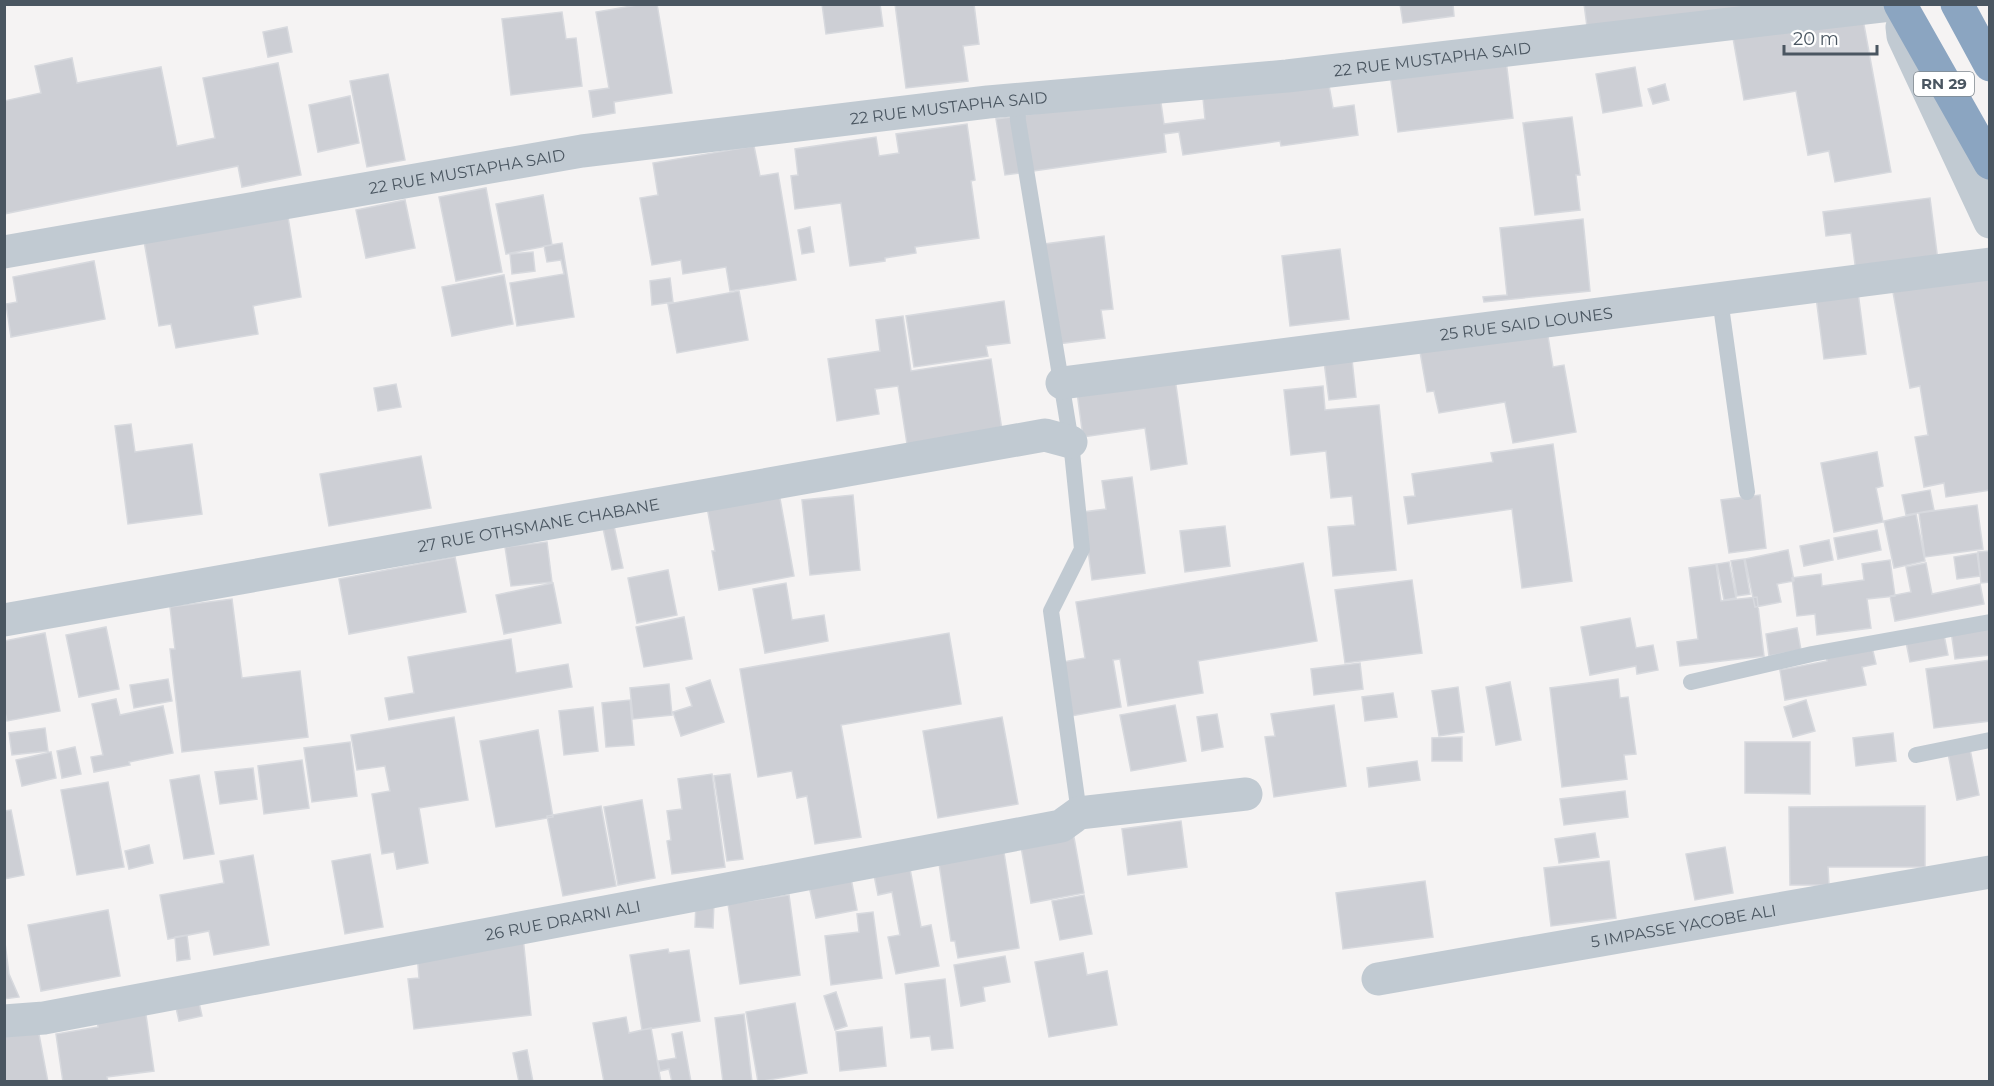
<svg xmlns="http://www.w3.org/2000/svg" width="1994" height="1086" font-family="Montserrat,sans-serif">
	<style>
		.building { fill: #cdcfd5; stroke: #d7d9de; stroke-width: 1.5 }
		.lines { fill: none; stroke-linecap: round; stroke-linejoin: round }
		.lane { stroke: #c1cad2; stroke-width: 16 }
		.street { stroke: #c1cad2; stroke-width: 33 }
		.highway { stroke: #8ba5c1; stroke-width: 33 }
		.labels { text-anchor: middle; stroke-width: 4.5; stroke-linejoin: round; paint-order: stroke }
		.shield { fill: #fff; stroke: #808990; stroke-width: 1.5 }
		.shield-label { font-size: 15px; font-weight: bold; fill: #4a5661 }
		.street-label { font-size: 16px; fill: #4a5661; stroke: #fff }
	</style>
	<rect width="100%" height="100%" fill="#f5f3f3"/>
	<path class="building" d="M643,4H657L672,93L614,102L615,113L593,117L589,91L609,88L596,12Z
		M822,4H880L883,26L826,34Z
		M895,4H974L979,44L963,46L968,81L906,88Z
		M1400,4H1453L1454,16L1403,23Z
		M1584,4H1826L1588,34Z
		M562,12L566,39L576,38L582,86L511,95L502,19Z
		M1862,14L1891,172L1835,182L1829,151L1808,155L1796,91L1744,100L1733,38Z
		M287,27L292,52L268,57L263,32Z
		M72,58L77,83L161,67L177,146L215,138L203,78L278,63L301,175L242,187L238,166L4,214V101L41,93L35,66Z
		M1506,60L1513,118L1398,132L1390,74Z
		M1635,67L1642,106L1603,113L1596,74Z
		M388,74L405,160L367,167L350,81Z
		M1328,80L1333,108L1354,105L1358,135L1281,146L1280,141L1183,155L1179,132L1164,134L1166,152L1005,175L996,119L1160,96L1164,124L1205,119L1203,98Z
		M1665,84L1669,100L1653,104L1648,89Z
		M350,96L359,143L318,152L309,105Z
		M1572,117L1580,175H1576L1580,210L1535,215L1523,123Z
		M967,124L975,180L971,181L979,238L915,247L916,253L885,258V261L850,266L841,203L795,209L791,176L798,175L795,149L876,137L879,156L899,153L896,134Z
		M754,146L760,176L778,173L796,280L730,291L726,267L683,274L681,260L652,265L640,198L658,195L653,163Z
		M486,188L502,272L456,281L439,197Z
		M543,195L552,245L506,254L496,204Z
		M1930,198L1938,261L1856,272L1851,233L1826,236L1823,212Z
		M405,200L415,248L366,258L356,210Z
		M288,217L301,297L253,306L258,334L176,348L171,324L159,326L144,241Z
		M1583,219L1590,291L1484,302L1483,297L1507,295L1500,228Z
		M810,227L814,252L802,254L798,230Z
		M1104,236L1113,309L1101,310L1105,338L1050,345L1037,245Z
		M562,243L574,317L517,326L510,283L564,274L561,260L547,262L544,246Z
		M1340,249L1349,319L1290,326L1282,256Z
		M533,252L535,271L512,274L510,254Z
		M94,261L105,319L11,337L6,304L17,302L13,277Z
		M504,275L513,324L452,336L442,287Z
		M1989,275L1990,490L1946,497L1944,483L1924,487L1915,437L1928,435L1920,386L1910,388L1893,292Z
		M670,278L673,302L652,305L650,281Z
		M739,291L748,340L677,353L668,304Z
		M1858,292L1866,354L1824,359L1816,297Z
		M1004,301L1010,343L986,346L988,356L914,367L906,316Z
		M903,316L911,371L991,359L1002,430L907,444L898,386L875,389L879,414L837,421L828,359L880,351L876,320Z
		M1546,324L1553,367L1564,365L1576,432L1513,443L1505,402L1439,413L1434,391L1427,392L1419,346Z
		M1351,350L1356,397L1329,400L1323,354Z
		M1174,371L1187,464L1151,470L1145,428L1083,437L1076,385Z
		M396,384L401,407L378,411L374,388Z
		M1323,386L1325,410L1379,405L1396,570L1333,576L1328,527L1355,525L1352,496L1331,498L1326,451L1291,455L1284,390Z
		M131,424L135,452L192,444L202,514L128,524L115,426Z
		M1553,444L1572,581L1522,588L1512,509L1408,524L1404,497L1415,496L1412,474L1493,462L1491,453Z
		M1877,452L1883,486L1876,488L1883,522L1834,532L1821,463Z
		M421,456L431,508L329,526L320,474Z
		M1132,477L1145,573L1092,580L1083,512L1106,509L1102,481Z
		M1930,490L1934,510L1906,515L1902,495Z
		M779,493L794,576L719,590L712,551H715L707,507Z
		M853,495L860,570L810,575L802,500Z
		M1760,495L1766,548L1729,553L1721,500Z
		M1977,505L1983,549L1925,557L1919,513Z
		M1916,514L1925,561L1894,568L1884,521Z
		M614,526L623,568L612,570L603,528Z
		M1225,526L1230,566L1185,572L1180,531Z
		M1877,530L1881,550L1838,559L1834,538Z
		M1829,540L1833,560L1804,566L1800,546Z
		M547,542L552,582L511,586L505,547Z
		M1788,550L1794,581L1777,584L1781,602L1755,607L1745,559Z
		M1990,551V582L1981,583L1978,552Z
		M1977,553L1980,576L1957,579L1954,557Z
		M455,557L466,612L349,634L339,579Z
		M1744,559L1750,594L1737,596L1731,561Z
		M1890,560L1895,596L1867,599L1871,628L1817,635L1815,614L1797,616L1792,578L1821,574L1822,586L1864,580L1862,564Z
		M1729,562L1736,598L1724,600L1717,564Z
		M1303,563L1317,641L1198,661L1203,693L1128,706L1120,659L1113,660L1121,707L1066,717L1057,663L1085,658L1076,602Z
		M1926,563L1932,594L1980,584L1984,604L1895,621L1890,596L1911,592L1906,567Z
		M1716,564L1721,601L1757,597L1764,656L1680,666L1677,642L1698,639L1689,568Z
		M668,570L677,615L637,623L628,578Z
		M1412,580L1422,653L1345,663L1335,590Z
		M553,583L561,623L504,634L496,595Z
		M786,583L792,620L824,615L828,641L765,653L753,589Z
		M232,599L242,678L300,671L308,737L182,752L170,649H175L170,607Z
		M684,617L692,659L644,667L636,627Z
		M1630,618L1636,648L1653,645L1658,670L1637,674L1636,666L1590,675L1581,627Z
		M106,627L119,689L79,697L66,635Z
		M1797,628L1801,650L1769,656L1766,634Z
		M1990,628V655L1955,659L1951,631Z
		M45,633L60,711L7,721L4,707V641Z
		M949,633L961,704L841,725L861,837L815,844L807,796L797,798L792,771L758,777L740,669Z
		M1944,635L1948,655L1910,662L1906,642Z
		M511,639L516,673L568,664L572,687L389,720L385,698L414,693L408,657Z
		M1872,647L1876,664L1862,667L1866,685L1785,700L1780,670L1827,661L1826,656Z
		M1990,660V721L1934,728L1926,669Z
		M1360,663L1363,689L1314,695L1311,669Z
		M168,679L172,701L134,708L130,685Z
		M1618,679L1620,698L1628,697L1636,754L1624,755L1627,779L1562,787L1550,688Z
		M710,680L724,722L681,736L673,712L692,706L686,688Z
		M1510,682L1521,740L1496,745L1486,687Z
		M669,684L672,715L633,719L630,688Z
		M1458,687L1464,732L1439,736L1432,691Z
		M1393,693L1397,717L1365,721L1362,697Z
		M116,699L120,715L163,706L173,753L129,762L130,765L94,772L91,757L103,755L92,704Z
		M630,700L634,745L606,747L602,703Z
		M1806,700L1815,731L1793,737L1784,707Z
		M1175,705L1186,761L1131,771L1120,715Z
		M1334,705L1346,786L1274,797L1265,737L1275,736L1271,714Z
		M593,707L598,751L564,755L559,711Z
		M1217,714L1223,747L1202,751L1197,717Z
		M454,717L468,800L419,808L428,863L397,869L394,852L382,854L372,794L390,791L385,766L357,770L351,735Z
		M1002,717L1018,804L938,818L923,731Z
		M45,728L48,751L12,755L9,733Z
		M538,730L553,817L496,827L480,741Z
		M1893,733L1896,761L1856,766L1853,738Z
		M1462,737V761H1432V738Z
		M350,742L357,796L312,802L304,748Z
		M1745,742H1810V794L1745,793Z
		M75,747L81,774L62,778L57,751Z
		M1970,749L1979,795L1957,800L1948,753Z
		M51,752L56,778L22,786L16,760Z
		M302,760L309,808L264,814L258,766Z
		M1417,761L1420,780L1369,787L1367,768Z
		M253,768L257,799L220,804L215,772Z
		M712,774L725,867L672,874L667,841L671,840L667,811L682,809L678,779Z
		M730,774L743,859L727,861L714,776Z
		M199,775L214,854L184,859L170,780Z
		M108,782L124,867L77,875L61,790Z
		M1625,791L1628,817L1564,825L1560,799Z
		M642,800L655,878L618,885L604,807Z
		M601,806L616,886L563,896L547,816Z
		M1925,806V867H1828L1829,885H1790L1789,807Z
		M11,810L24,875L4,879V811Z
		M1181,821L1187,867L1128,875L1122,829Z
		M1073,832L1084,893L1031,903L1020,841Z
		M1595,833L1599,857L1559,863L1555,839Z
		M149,845L153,863L129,869L125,851Z
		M1003,846L1019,948L958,958L955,941H951L938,857Z
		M1725,847L1733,893L1695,900L1686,854Z
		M370,854L383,927L345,934L332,861Z
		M253,855L269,945L214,955L209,931L168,939L160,895L224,883L220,861Z
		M1609,861L1616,918L1551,926L1544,868Z
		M910,869L921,927L931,925L939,966L896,974L888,937L900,935L892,892L878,895L874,875Z
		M850,873L857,910L816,918L808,881Z
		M1425,881L1433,937L1343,949L1336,893Z
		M789,895L800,975L740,984L728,904Z
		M1084,895L1092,934L1060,940L1052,901Z
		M696,901L714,902L713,928L695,927Z
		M108,910L120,976L41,991L28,925Z
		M873,912L882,978L831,985L825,936L859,932L857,914Z
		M4,935L9,974L19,997L4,999Z
		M187,935L190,959L177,961L175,937Z
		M523,937L531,1015L414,1029L408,979L419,978L417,953Z
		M668,949L669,953L689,950L700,1021L642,1030L630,955Z
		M1083,953L1087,975L1107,971L1117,1025L1049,1037L1035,962Z
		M1005,956L1010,982L983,987L985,1001L961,1006L954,965Z
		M945,979L953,1048L932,1050L930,1036L911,1038L905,984Z
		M836,992L847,1026L835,1030L824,996Z
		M197,994L202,1016L179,1021L174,999Z
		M795,1003L807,1073L758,1082L746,1012Z
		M145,1008L154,1071L107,1077L108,1082H63L56,1034L98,1027L96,1015Z
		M744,1014L752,1082H723L715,1018Z
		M626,1017L629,1033L651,1028L661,1082H604L593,1023Z
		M882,1027L886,1066L840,1071L836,1032Z
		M38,1029L48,1082H4V1036Z
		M682,1032L691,1082H672L669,1069L660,1071L658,1061L676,1058L672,1034Z
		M527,1050L533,1082H519L513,1053Z"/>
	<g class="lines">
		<path class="lane" d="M1017,99L1018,121L1071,442L1082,549L1051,611L1079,813
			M1720,299L1747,492
			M1691,682L1812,654L1990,622
			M1916,755L1990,740"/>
		<g class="street">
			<path d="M1902,27L1903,36L1990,222"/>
			<path id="s1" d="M4,252L582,151L988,102L1287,76L1899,4"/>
			<path id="s2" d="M1062,383L1990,264"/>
			<path id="s3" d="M4,620L1045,435L1071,442"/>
			<path id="s4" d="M1378,979L1990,872"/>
			<path id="s5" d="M4,1021L44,1018L1061,826L1079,813L1246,794"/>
		</g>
		<path class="highway" d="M1900,4L1990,163
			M1957,4L1990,65"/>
	</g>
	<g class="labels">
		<rect class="shield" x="1914" y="72" width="60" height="24" rx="4.5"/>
		<g class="shield-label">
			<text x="1944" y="89">RN 29</text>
		</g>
		<g class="street-label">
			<text dy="6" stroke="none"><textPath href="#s1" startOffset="1442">22 RUE MUSTAPHA SAID</textPath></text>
			<text dy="6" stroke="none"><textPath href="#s1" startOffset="956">22 RUE MUSTAPHA SAID</textPath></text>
			<text dy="6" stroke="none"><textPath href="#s1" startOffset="470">22 RUE MUSTAPHA SAID</textPath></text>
			<text dy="6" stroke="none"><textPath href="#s2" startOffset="468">25 RUE SAID LOUNES</textPath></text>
			<text dy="6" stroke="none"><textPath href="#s3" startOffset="543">27 RUE OTHSMANE CHABANE</textPath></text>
			<text dy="6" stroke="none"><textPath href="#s5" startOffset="568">26 RUE DRARNI ALI</textPath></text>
			<text dy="6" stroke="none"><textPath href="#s4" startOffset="310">5 IMPASSE YACOBE ALI</textPath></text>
		</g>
	</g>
	<rect width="1994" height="1086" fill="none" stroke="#4a5661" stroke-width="12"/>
	<path d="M1784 45v9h93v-9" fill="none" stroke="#4a5661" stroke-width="3"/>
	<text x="1793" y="45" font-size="18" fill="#4a5661" stroke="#ffffff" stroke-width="4.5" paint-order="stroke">20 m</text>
</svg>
